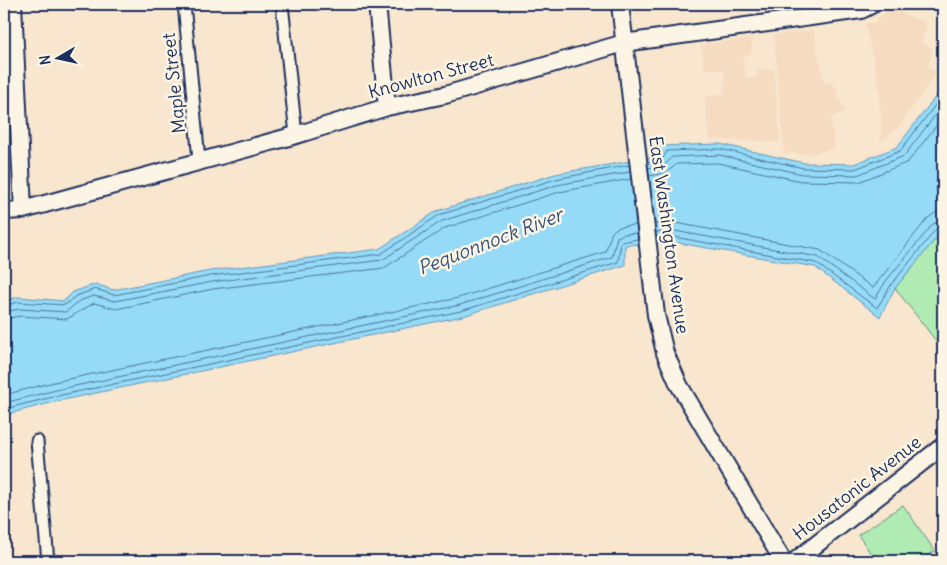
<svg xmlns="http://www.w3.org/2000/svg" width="947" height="565" font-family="Delius,sans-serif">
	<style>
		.built { fill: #f5dbc0 }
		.green { fill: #afebb2; stroke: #658d88 }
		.water { fill: #95dbf7; stroke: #6496ba }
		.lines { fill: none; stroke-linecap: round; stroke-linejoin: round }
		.shore { stroke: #4c749b; stroke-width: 1 }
		.street-casing { stroke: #1b2f5e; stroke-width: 15 }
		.secondary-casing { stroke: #1b2f5e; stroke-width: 20 }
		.street { stroke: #fcf5e5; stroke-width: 11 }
		.secondary { stroke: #fcf5e5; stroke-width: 16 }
		.labels { text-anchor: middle; stroke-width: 5; stroke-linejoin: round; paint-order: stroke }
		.street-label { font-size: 18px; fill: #1b2f5e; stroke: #fcf5e5 }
		.water-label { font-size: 19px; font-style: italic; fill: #33517d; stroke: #fcf5e5 }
	</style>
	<rect width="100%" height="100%" fill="#f8e6cf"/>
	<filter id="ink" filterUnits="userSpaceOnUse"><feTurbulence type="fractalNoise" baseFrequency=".02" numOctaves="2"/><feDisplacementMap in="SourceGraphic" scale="10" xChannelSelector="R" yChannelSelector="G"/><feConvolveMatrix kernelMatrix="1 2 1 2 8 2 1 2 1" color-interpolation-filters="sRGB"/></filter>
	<g filter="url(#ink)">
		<path class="built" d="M890,8L927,24L921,43L933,49L928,67L937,72L898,128L881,141L880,89L865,23H874Z
			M813,30L824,82L833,83L845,111L831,118L835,148L809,154L784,153L774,35Z
			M753,38L751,52L743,58L746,79L757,77V70L774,69L780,142L709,139L705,97L725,93L724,70L705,69L701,45Z"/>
		<path class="green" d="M943,230V350L895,288Z
			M903,505L935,551L920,561H876L858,535Z"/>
		<path class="water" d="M943,87V230L895,288L880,317L815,267L673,242L625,245V265L463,316L58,401L4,415V301L18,297L64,301L73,292L96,284L113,290L210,271L379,249L437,211L555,174L660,156V146L720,144L804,163L854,164L897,147Z"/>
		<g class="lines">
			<path class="shore" d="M648,162L662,160L667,151L720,149L803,168L855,169L900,151L943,95
				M648,168L664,166L672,157L719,155L802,174L857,175L904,156L943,105
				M649,176L666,173L677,164L718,163L801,181L859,182L908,162L943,117
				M655,224L676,223L820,250L873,288L927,219L935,213L943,212
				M656,232L675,231L818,257L875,299L886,281L933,224L943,220
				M657,238L674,237L816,263L877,308L891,285L937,228L943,226
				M4,306L18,302L65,305L76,296L95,289L114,295L211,276L381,254L439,215L556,179L629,165
				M4,312L19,309L66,312L79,301L94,296L115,301L212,282L382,260L442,221L557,185L630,172
				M4,319L20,316L67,319L94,303L116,309L213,289L384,268L445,228L559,192L631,179
				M4,395L54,382L458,298L605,252C614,230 607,227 636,225
				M4,403L56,390L460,305L612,257L617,237L624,234L637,233
				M4,409L57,396L461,311L618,262L621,242L638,239"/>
			<g class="street-casing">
				<path id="street" d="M184,4L199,160
					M282,4L296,135
					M37,441L48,561"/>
			</g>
			<g class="secondary-casing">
				<path id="secondary" d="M13,4L23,210
					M377,4L387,107
					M620,4L656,315L665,353L679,385L783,561
					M4,211L23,210L296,135L387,107L445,95L624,43L861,10L873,4
					M795,561L943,446"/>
			</g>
			<use href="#street" class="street"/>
			<use href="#secondary" class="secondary"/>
		</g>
	</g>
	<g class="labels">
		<g class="street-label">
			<text transform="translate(431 76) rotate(-15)" y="6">Knowlton Street</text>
			<text transform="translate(174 83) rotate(-96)" y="6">Maple Street</text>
			<text transform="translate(669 235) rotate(82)" y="6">East Washington Avenue</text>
			<text transform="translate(857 488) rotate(-38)" y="6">Housatonic Avenue</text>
		</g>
		<g class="water-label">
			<text transform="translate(490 241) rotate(-21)" y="7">Pequonnock River</text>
		</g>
	</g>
	<rect width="947" height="565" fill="none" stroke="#fcf5e5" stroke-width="20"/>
	<rect x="10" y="10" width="927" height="545" fill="none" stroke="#1b2f5e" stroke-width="2" filter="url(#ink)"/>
	<g transform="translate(58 58) rotate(261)" stroke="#fcf5e5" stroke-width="4" paint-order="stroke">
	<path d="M0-4L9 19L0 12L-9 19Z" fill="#1b2f5e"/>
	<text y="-8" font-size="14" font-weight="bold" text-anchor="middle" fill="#1b2f5e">N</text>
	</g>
</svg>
